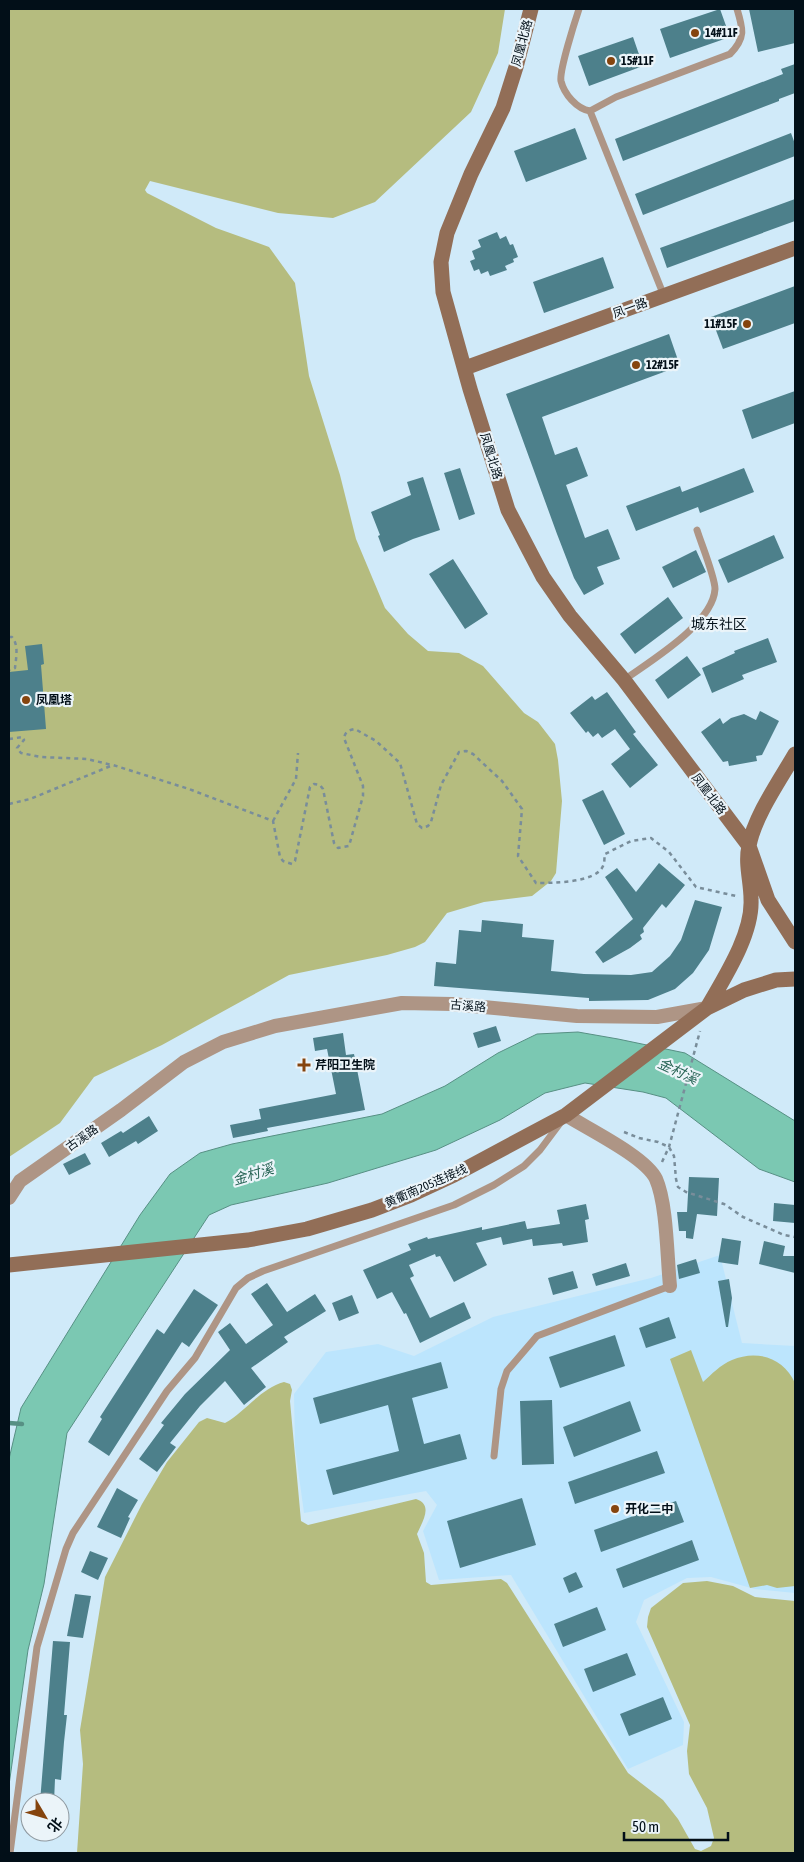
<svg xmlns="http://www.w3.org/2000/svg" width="804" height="1862" font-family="'Asap Condensed','Noto Sans SC',sans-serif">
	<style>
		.built { fill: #bce5fd }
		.green { fill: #b5bc7f }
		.water { fill: #7bc8b2; stroke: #579084 }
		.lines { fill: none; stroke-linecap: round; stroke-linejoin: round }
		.stream { stroke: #579084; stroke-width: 4.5 }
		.building { fill: #4d808b }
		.path { stroke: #798d9a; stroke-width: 2.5; stroke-dasharray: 4 4; stroke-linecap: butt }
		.lane { stroke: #ae9585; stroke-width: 7 }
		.street { stroke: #ae9585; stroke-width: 14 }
		.secondary { stroke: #926e57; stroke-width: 15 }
		.poi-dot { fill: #85440e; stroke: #ebf4f9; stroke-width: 2 }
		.labels { text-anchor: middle; stroke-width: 4.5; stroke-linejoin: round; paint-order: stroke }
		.poi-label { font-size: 12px; font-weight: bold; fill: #020f18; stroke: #ebf4f9; text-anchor: start }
		.street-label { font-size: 12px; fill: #020f18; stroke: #ebf4f9 }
		.neighbourhood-label { font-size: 14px; fill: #020f18; stroke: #ebf4f9 }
		.water-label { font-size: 14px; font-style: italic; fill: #266354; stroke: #ebf4f9 }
	</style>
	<rect width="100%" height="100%" fill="#d0eaf9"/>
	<path class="built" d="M720,1255L742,1343L795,1346V1593L755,1589L711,1577L687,1578L644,1600L636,1622L684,1722L683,1745L628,1769L511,1575L439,1580L423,1531L437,1505L426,1491L304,1513L295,1447L294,1394L326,1352L378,1344L414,1356L493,1317L651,1278Z"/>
	<path class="green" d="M9,9H505L498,53L471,112L375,202L333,218L278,213L150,181L145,190L147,193L216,228L269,247L295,283L309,376L340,475L356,539L385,608L408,634L428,651L459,653L483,666L524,713L538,722L555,744L558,760L562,801L556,873L551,881L532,896L484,902L447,913L425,942L415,947L387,955L289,975L162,1045L94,1077L60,1123L9,1157Z
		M691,1350L703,1382C712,1374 720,1365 732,1360C757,1349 784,1358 795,1383V1586L777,1588L767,1585L750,1588L670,1359Z
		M284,1382L290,1384L292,1390L290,1401L301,1521L308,1525L416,1499C434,1505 422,1522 417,1534L424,1553L426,1582L431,1585L501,1579L507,1583L628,1773L663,1800L678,1819L695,1849L701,1851L711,1846L714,1838L707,1808L689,1774L687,1751L690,1725L647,1627L648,1617L651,1608L683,1583L707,1581L733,1586L755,1597L795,1601V1853H77L83,1764L80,1730L105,1577L142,1504L167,1462L199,1422L207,1418L225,1423C245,1412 261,1388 284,1382Z"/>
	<path class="water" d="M578,1032L618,1039L685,1053L795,1121V1182L759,1169L666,1098L643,1092L585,1083L545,1093L500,1120L436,1150L328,1183L231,1205L209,1215L67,1433L44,1584L28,1650L9,1785V1459L21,1408L140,1215L170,1174L200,1153L232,1144L382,1114L445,1086L498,1053L537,1034Z"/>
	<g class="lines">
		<path class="stream" d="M9,1423L22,1424"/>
	</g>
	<path class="building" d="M720,9L730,37L670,58L660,29Z
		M749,9H795V43L758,52Z
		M633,37L643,66L589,86L578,56Z
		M795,64V93L779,99V101L623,161L615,139L783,74L781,69Z
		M575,128L587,159L526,182L514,151Z
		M791,133L795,144V156L643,215L635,194Z
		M795,199V221L667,268L660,248Z
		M497,232L500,239L506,236L510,245L513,244L518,257L513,259L514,262L505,266L507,270L490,276L488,271L481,274L479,269L474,271L470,261L475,259L472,251L481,247L478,240Z
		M603,257L614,288L544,313L533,282Z
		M795,286V323L723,349L711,317Z
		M669,334L680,366L542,417L555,455L577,447L588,476L566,485L585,538L608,529L620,559L597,567L604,584L584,595L574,578L557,534L506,394Z
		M795,391V423L752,439L742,410Z
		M460,468L475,514L459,520L444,473Z
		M744,468L754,492L700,513L698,507L636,531L626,506L680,486L682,492Z
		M423,477L440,530L413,539L384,552L378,536L380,535L371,512L411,495L407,482Z
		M774,535L784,558L728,583L718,560Z
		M696,550L706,572L673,588L662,567Z
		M453,559L488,614L465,629L429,574Z
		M668,597L683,618L635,654L620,634Z
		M768,638L777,662L742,675L744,679L712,693L702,668L735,653L734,651Z
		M42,644L44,664L41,665L46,729L9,732V672L28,670L25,646Z
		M687,656L701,675L668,699L655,680Z
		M607,692L636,732L633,734L658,765L630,788L611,764L630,749L615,729L602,738L598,733L593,737L588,731L586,733L570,713L592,696L595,700Z
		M760,711L779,721L762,755L756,756L757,761L729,766L728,761L723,762L701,732L720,718L723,724L731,718L744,714L756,720Z
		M603,790L625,834L604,845L582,800Z
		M659,863L685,885L666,908L662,904L643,928L644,932L640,935L642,939L630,948L603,963L595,952L633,919L605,877L617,868L636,892Z
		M695,900L722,907L709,950L693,973L675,989L648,1000L589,1001V998L434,986L436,962L456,964L459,930L481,932L482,920L523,924L522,937L554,940L551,971L584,974H583L631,975L652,972L670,956L681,940Z
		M496,1026L501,1041L478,1048L473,1033Z
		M343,1033L346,1055L354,1054L365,1110L267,1128L268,1131L233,1138L230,1125L261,1119L259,1109L336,1094L327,1049L315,1051L313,1038Z
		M149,1116L158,1131L138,1144L136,1141L109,1157L101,1143L121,1131L123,1133Z
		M85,1153L91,1164L69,1175L63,1164Z
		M689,1177L719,1178L717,1216L697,1214L693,1239L686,1238V1231H679L677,1212H687Z
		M774,1203L795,1205V1223L773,1221Z
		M586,1204L589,1219L585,1220L588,1242L563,1246L562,1243L533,1246L532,1239L503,1245L501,1237L476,1243L487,1265L454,1282L440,1256L436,1257L435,1254L409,1265L414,1276L410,1278L430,1318L464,1302L471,1318L420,1343L406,1313L404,1314L392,1292L377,1299L363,1270L411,1250L408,1244L427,1237L428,1239L482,1227V1230L525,1221L527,1229L560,1224L557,1210Z
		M722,1238L741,1241L738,1265L718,1262Z
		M764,1241L785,1246L783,1256H795V1273L759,1264Z
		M696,1259L700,1273L679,1279L677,1265Z
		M626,1263L630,1276L596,1286L592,1274Z
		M573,1271L578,1288L553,1295L548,1278Z
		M729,1279L732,1298L728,1327H726L718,1281Z
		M267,1283L287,1312L315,1294L326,1311L284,1337L288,1342L251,1368L266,1387L244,1405L225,1381L200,1406L170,1443L176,1447L157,1472L139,1459L164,1425L161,1423L185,1394L230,1350L218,1332L230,1323L246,1344L273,1325L251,1294Z
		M194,1289L218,1305L189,1347L182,1342L109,1456L88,1442L102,1419L100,1417L157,1329L164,1334Z
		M352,1295L359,1313L339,1321L332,1303Z
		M669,1317L676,1338L646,1348L639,1328Z
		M615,1335L625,1366L560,1388L549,1357Z
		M441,1362L448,1388L412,1398L424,1444L460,1434L467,1459L333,1495L326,1470L399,1451L388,1405L320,1424L313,1398Z
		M552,1400L554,1464L522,1465L520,1401Z
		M630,1401L641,1431L574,1457L563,1427Z
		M657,1451L665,1473L575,1504L568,1482Z
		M117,1488L138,1500L128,1517L130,1518L121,1538L97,1527Z
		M522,1498L536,1545L460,1568L447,1521Z
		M676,1501L684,1522L601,1552L594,1530Z
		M692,1540L699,1560L623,1588L616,1569Z
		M90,1551L108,1558L98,1580L81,1572Z
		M576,1572L583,1587L569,1593L563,1578Z
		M75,1594L91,1596L83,1638L67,1636Z
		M597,1607L606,1630L563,1647L554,1624Z
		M53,1641L70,1642L64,1715H67L64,1742L61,1780L55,1779L54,1802H40Z
		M627,1653L636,1675L593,1692L584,1669Z
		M663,1697L672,1719L629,1736L620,1714Z"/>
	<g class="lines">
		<path class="path" d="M9,637H12C19,645 16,658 15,668L9,670
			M9,739L23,737L24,740L17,748L21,753L41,757L87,759L112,765
			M9,804L30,799L113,765L189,789L273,821L280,857L283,861L292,864L295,861L310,787L314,784L320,785L323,789L334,843L338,848L349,846L363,796V786L344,738C345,732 349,730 355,729L376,741L400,763L417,824L422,828L428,826L431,822L441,785L459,752L466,751L473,754L502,781L522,809L518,856L536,883C552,883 596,883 603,866C605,863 604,857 605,854L631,841L651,838L669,852L696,887L736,896
			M273,821L296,779L298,753
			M624,1132L639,1138L658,1142L669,1147L674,1156L676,1179L678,1187L686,1192L724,1204L743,1217L784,1235L795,1237
			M662,1162L669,1147L700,1031"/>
		<path class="lane" d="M579,9C575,21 559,71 561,81C564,94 577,109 590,111L616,97L730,54C746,38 743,29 737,9
			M590,111L664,296
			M624,680C650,661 713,624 715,589C715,577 701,543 697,530
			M494,1456L501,1389L507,1371L537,1336L670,1286
			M10,1853L37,1647L66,1549L73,1533L167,1391L195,1358L236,1288L248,1278L263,1271L454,1205L494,1185L524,1166L540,1150L561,1122"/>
		<path class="street" d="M566,1115C588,1129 646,1157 656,1179C667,1204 667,1257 670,1286
			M9,1198L20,1181L121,1110L184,1062L223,1042L275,1026L402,1003L452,1004L577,1016L657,1017L707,1008"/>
		<path class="secondary" d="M531,9L516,67L503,108L471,174L447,233L441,262L443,292L470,389L508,510L543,577L570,616L624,680L749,846L768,900L795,942
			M465,368L795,248
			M707,1008C724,978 753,934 751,899C751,881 745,864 749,846C754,817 780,780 795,754
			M9,1265L248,1240L307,1229L372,1210L411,1195L454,1175L566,1115L707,1008L744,990L776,980L795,979"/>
	</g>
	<g class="poi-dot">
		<circle cx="695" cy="33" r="5"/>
		<circle cx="611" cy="61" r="5"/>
		<circle cx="747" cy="324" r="5"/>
		<circle cx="636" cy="365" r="5"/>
		<circle cx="26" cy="700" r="5"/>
		<path d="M301.5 1057.5h5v5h5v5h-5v5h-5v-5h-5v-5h5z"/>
		<circle cx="615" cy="1509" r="5"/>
	</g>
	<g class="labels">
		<g class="poi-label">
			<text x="705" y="37">14#11F</text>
			<text x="621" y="65">15#11F</text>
			<text x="737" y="328" text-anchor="end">11#15F</text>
			<text x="646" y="369">12#15F</text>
			<text x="36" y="704">凤凰塔</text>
			<text x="315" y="1069">芹阳卫生院</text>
			<text x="625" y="1513">开化二中</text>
		</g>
		<g class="street-label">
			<text transform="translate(522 43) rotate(-75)" y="4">凤凰北路</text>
			<text transform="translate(630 308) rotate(-20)" y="4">凤一路</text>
			<text transform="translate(491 456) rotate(73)" y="4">凤凰北路</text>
			<text transform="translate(709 794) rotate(53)" y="4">凤凰北路</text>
			<text transform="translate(468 1006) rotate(5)" y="4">古溪路</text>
			<text transform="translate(82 1138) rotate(-35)" y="4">古溪路</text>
			<text transform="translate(426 1186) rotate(-24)" y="4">黄衢南205连接线</text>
		</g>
		<g class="neighbourhood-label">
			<text x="719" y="629">城东社区</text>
		</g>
		<g class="water-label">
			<text transform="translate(678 1071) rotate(25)" y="5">金村溪</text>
			<text transform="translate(253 1174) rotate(-17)" y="5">金村溪</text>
		</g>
	</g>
	<rect width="804" height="1862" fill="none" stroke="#020f18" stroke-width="20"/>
	<g transform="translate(45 1817) rotate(128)"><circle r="24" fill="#ebf4f9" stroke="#8e989f"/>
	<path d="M0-4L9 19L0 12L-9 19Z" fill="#85440e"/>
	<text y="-8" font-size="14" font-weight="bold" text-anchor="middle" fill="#020f18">北</text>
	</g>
	<path d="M624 1832v8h104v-8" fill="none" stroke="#020f18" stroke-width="2.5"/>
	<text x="632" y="1832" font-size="15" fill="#020f18" stroke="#ebf4f9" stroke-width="4" paint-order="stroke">50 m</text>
</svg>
